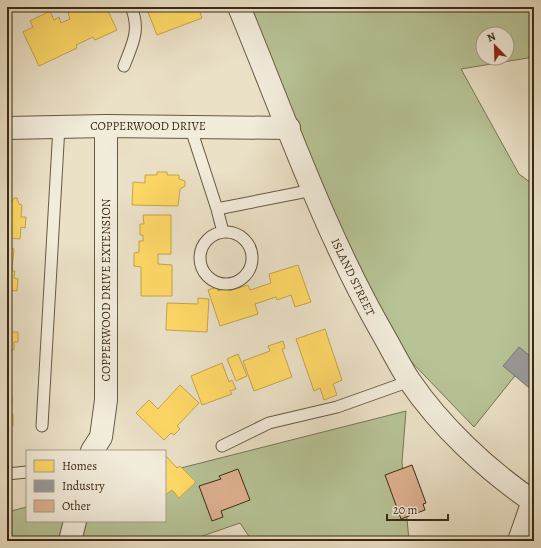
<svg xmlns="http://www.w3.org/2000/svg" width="541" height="548" font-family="Alegreya,serif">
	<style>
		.green { fill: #b7c396; stroke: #797655; fill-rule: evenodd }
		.homes { fill: #ffd966; stroke: #c4a44d }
		.industry { fill: #999; stroke: #7d7871 }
		.building { fill: #dfb191; stroke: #3b2a14 }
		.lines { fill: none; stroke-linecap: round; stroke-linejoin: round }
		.service-casing { stroke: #675841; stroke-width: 13 }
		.minor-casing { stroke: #675841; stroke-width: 24 }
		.tertiary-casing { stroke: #675841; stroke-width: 24 }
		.service { stroke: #f2ecdb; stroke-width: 11 }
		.minor { stroke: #f2ecdb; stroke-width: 22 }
		.tertiary { stroke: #f2ecdb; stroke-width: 22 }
		.labels { text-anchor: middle; stroke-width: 4; stroke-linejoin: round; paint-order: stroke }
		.street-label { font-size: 12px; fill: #3b2a14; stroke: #f2ecdb }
	</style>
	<rect width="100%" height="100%" fill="#ebe1c7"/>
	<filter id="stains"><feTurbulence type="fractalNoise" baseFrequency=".005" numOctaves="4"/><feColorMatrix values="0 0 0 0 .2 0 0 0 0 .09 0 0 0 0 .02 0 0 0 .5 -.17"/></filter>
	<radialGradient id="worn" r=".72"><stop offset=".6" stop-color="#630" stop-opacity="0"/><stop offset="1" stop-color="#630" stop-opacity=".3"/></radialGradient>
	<path class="green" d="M244,7H534V57L461,69L519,174L534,185V352L474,427L353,301ZM483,34H507V58H483Z
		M406,411L402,462L409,541H252L240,523L188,541H7V512L27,507V521H165V472Z"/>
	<path class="homes" d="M68,7H106L117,30L95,40L93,37L76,45L77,48L39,66L23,32L33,27L30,21L50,11L54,20L59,17L61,23L70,19L68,13L70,12Z
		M146,7H198L202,18L157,35Z
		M157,172H167V175H179V179L185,181V186L180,189L178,206L132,205L133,182L145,183V175H157Z
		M14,198H17L19,204L22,205L21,217H26L25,228L21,227L20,239L9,238L8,248L14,249L12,271H15L14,278L18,279L17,291L9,290L7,311V204H10Z
		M143,215H171V254H158V264L172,265V296H141V267L134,266V253L139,252V241H143V235H140V224H144Z
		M298,265L311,302L295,307L291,295L277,300L276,297L255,304L258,314L220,326L208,290L217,287L218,291L228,288L229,291L248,285L250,290L271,283L269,274Z
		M198,298L209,299L207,332L166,330L167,303L198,304Z
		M325,329L342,380L333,384L337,395L324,400L320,388L314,391L296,339Z
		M7,332H18V342H14V350H11L10,372H7Z
		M283,341L285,348L282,349L292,377L254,391L243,361L270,351L268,346Z
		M238,354L247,376L236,381L227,359Z
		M222,363L229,382L232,380L236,389L230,391L232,394L202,405L191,376Z
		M7,381L8,396H12V405H7V414H13V426H7Z
		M180,385L199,403L177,426L180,429L174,435L171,433L164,440L136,413L149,400L158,409Z
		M165,455L177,468L180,466L196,482L179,498L172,490L165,495Z"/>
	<path class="industry" d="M519,347L534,359V392L503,366Z"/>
	<path class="building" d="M412,465L426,503L423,504L425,510L401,519L385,475Z
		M238,469L250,500L221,511L223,517L212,521L199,486L221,479L219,476Z"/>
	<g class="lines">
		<g class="service-casing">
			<path id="service" d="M124,66C132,45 141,30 131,7
				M190,126L217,209L223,232
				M217,209L313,190
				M200 258a26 26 0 1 1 52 0a26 26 0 1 1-52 0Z
				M42,426L59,126
				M222,446L269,423L337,407L410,381
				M7,474L27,472"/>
		</g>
		<g class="minor-casing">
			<path id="minor" d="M7,128L106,126L289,128
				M92,451L101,437L106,400V126
				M70,541L75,521"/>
		</g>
		<g class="tertiary-casing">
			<path id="tertiary" d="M239,7C285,118 324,232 384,336C392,350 400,366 409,380C440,426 488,471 534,502
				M519,541L533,501"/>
		</g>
		<use href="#service" class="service"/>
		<use href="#minor" class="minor"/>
		<use href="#tertiary" class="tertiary"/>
	</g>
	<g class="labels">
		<g class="street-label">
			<text x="148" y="130">COPPERWOOD DRIVE</text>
			<text transform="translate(353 277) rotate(64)" y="4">ISLAND STREET</text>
			<text transform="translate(106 290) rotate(-90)" y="4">COPPERWOOD DRIVE EXTENSION</text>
		</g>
	</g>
	<rect width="541" height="548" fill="none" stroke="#ebe1c7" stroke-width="24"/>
	<rect x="8" y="8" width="525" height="532" fill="none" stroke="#3b2a14" stroke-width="2"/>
	<rect x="12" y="12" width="517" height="524" fill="none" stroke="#3b2a14"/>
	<rect x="26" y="450" width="140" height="72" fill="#f2ecdb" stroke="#a99e8b"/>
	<rect x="34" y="460" width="20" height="12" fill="#ffd966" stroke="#a99e8b"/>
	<text x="62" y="470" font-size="12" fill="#3b2a14">Homes</text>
	<rect x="34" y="480" width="20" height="12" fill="#999999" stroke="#a99e8b"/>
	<text x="62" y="490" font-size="12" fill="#3b2a14">Industry</text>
	<rect x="34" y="500" width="20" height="12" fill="#dfb191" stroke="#a99e8b"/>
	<text x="62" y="510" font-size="12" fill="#3b2a14">Other</text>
	<g transform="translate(495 46) rotate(337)"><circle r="19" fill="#f2ecdb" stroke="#a99e8b"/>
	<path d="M0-3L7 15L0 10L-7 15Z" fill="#8f2418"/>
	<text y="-6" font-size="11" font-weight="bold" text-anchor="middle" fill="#3b2a14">N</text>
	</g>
	<path d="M387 514v6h61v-6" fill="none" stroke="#3b2a14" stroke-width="2"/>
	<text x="393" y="514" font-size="12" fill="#3b2a14" stroke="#f2ecdb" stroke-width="3" paint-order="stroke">20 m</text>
	<rect width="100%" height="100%" filter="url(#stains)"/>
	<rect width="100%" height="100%" fill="url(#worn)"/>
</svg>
